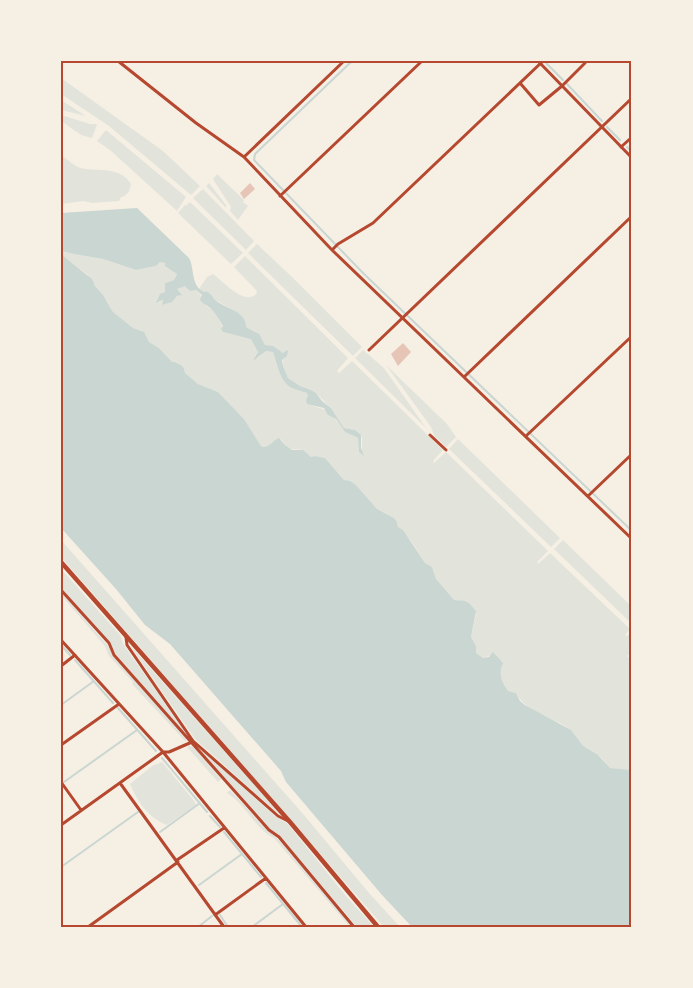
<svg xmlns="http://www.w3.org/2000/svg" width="693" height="988" font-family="Mulish,sans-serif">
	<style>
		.green { fill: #e2e4dc }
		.water { fill: #c9d6d2 }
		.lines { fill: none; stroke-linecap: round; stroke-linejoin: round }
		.stream { stroke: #c9d6d2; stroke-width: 2 }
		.building { fill: #e6c5b7 }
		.minor { stroke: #b5482f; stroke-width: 3 }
		.secondary { stroke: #b5482f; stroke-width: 4.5 }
		.neatline { fill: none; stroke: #b5482f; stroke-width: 2 }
	</style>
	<rect width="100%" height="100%" fill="#f6efe4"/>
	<path class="green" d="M61,78L163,151L200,186L191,195L109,126L61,94Z
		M61,100L86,116L61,110Z
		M61,115L90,124H97L92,138L81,135L61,121Z
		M106,130L186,197L177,211L110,150L97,141Z
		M61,155C67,159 74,166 81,168C99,172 120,166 131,184L129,192L123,197H121L119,201L92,203L83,201L61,204Z
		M217,174L244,200L243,202L248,206L238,220L230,211L231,207L213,179Z
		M209,183L226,205V208L206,186Z
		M203,189L254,241L246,250L193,198Z
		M190,202L243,253L231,264L178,213L185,205L186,206Z
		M257,244L292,277L362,347L353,356L248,253Z
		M62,251L74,254L103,259L136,270L156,266L160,262L165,263L177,274L174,280L165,283V292L158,303L164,300L162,305L168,303L177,296H180L177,289L183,285C195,289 201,291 205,305C214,310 223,321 223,332L251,338L258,349L257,355L258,358L266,351L273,352L293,388L307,393L311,405L326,410L329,415L334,417L345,432L358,438L359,452L362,450V437L355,430L344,428L331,408L316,393L311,390L300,386L288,378L283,366V359L287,356L285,353C278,352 274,346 265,345L256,332L247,328L233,310L215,300L206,291L203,292L199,289L207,277L213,274C224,282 245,307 257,293L256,290L234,267L245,256L348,358L337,371L339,373L352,361L443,450L433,461L434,463L446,452L548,551L537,562L538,564L550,553L630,629L625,635L627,636L632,632V655L630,654L627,656L632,660V770L610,768C605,764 604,759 599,756C594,752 587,751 582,746C577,741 574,732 568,728C552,717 525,711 516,693L508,691C503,683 498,676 502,666L495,654L483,658L476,653V646L471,637L476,614L460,600H454L450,596L436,579L432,567L425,563L411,541L398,527L397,522L394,518L377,509L356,485L344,480L325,458L315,456L311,457C308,456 306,453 304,451C295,446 290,455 281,439C272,441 272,445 265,447L261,446L244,419L218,392L198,384L185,373L184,368L181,365L176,362H172L159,348L149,342L143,332L133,328L113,312L107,301L95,286L88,275L64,257L62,255Z
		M363,350L384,368L426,428L355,358Z
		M386,365L447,424L456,437L446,447L434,435L431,427Z
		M458,439L560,538L551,547L449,449Z
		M61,540L304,815L369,893L400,927H384L61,557Z
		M563,540L632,607V624L554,549Z
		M61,569L121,636L123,644L185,731L183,732L115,653L110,643L61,588Z
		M61,592L108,646L113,656L186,739V742L132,684L133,682L109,656L105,646L61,595Z
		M129,644L277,811L276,812L195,739Z
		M190,746L193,747L221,779L218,782L187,747Z
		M199,748L276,817L287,823L346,896L374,927H357L278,834L269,829L199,749Z
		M162,762L195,802L196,805L167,825C147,817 138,802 130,784L152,766Z
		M230,790L268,831L280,841L354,927H350L274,838C254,828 246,804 227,793Z"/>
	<path class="water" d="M137,208L189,258C195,269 190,285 204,292L206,291C210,293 212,296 214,299C224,309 246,310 246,327L259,334L265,345L273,346L283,353L287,350L288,351L287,356L282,360L283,366L288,378L300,386L311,390L316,393L322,401L331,408L344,428L355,430L361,435V448L364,456L359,452L358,438L345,432L336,419L328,415L324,408L307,404L306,400L308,396L307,393C302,391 296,390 292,388C279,381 278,364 273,352L266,351L253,361L258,352L251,339L223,332L221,329L223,326C221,322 214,311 210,308C207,305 203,304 200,300L202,295L196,290L190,291L185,286L177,289L182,295L177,296L172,302L162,305L163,300L156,303L160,294L165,292V283L174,280L177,274L165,266V263L160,262L156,266L136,270L103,259L74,254L62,251V255L92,279L95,286L103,295L113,312L133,328L144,332L149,342L159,348L172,362H175L181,365L184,368L185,373L198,384L218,392L244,419L261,446L264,447C271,446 273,440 279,438L285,445L292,450H303L311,457L315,456L325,458L344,480L350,481L356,485L377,509L394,518L397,522L398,527L403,530L425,563L432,567L436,579L454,600C467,601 467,600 476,611L471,637L476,646V653L483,658L489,657L493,652C495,654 502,662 503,663C498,675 502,682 508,691L516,693L520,701L525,705L571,730L583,746L598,755L610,768L632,770V927H412L382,895L286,782L281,771L170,644L145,625L116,589L61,528V213Z"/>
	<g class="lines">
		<path class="stream" d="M352,61L255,154L254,160L364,274L632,531
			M546,63L563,80
			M566,83L602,121
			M607,127L620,140
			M627,147L632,152
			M61,645L70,655
			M75,660L113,703
			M61,705L94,681
			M118,708L156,751
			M162,758L207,812
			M64,782L137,730
			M210,816L220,827
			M160,832L200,803
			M224,832L261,877
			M61,867L138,812
			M266,883L302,927
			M199,885L242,854
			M220,915L228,927
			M198,927L212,916
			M252,927L283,904"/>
	</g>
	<path class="building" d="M250,183L255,189L244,199L240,193Z
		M403,343L411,352L398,366L391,354Z"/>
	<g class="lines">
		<path class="minor" d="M118,61L196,123L244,157L332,250L632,539
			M538,61L632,158
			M520,83L539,105L562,86L585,63L583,61
			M621,147L632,137
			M244,157L344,61
			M280,196L422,61
			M332,250L338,244L373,223L543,61
			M369,350L632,98
			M464,377L632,216
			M430,435L446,450
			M526,436L632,336
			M588,496L632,454
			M61,590L109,643L114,655L269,830L279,837L354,927
			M126,637L127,645L193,741L278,816L288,821
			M61,640L163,752L306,927
			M61,666L75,655
			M61,745L119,704
			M61,782L81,810
			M120,783L224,927
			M61,825L163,752H169L192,742
			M177,860L224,828
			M215,915L266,878
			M88,927L178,862"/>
		<path class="secondary" d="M61,562L290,822L378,927"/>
	</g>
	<rect width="693" height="988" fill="none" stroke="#f6efe4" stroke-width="125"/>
	<rect x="62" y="62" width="568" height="864" class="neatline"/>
</svg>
